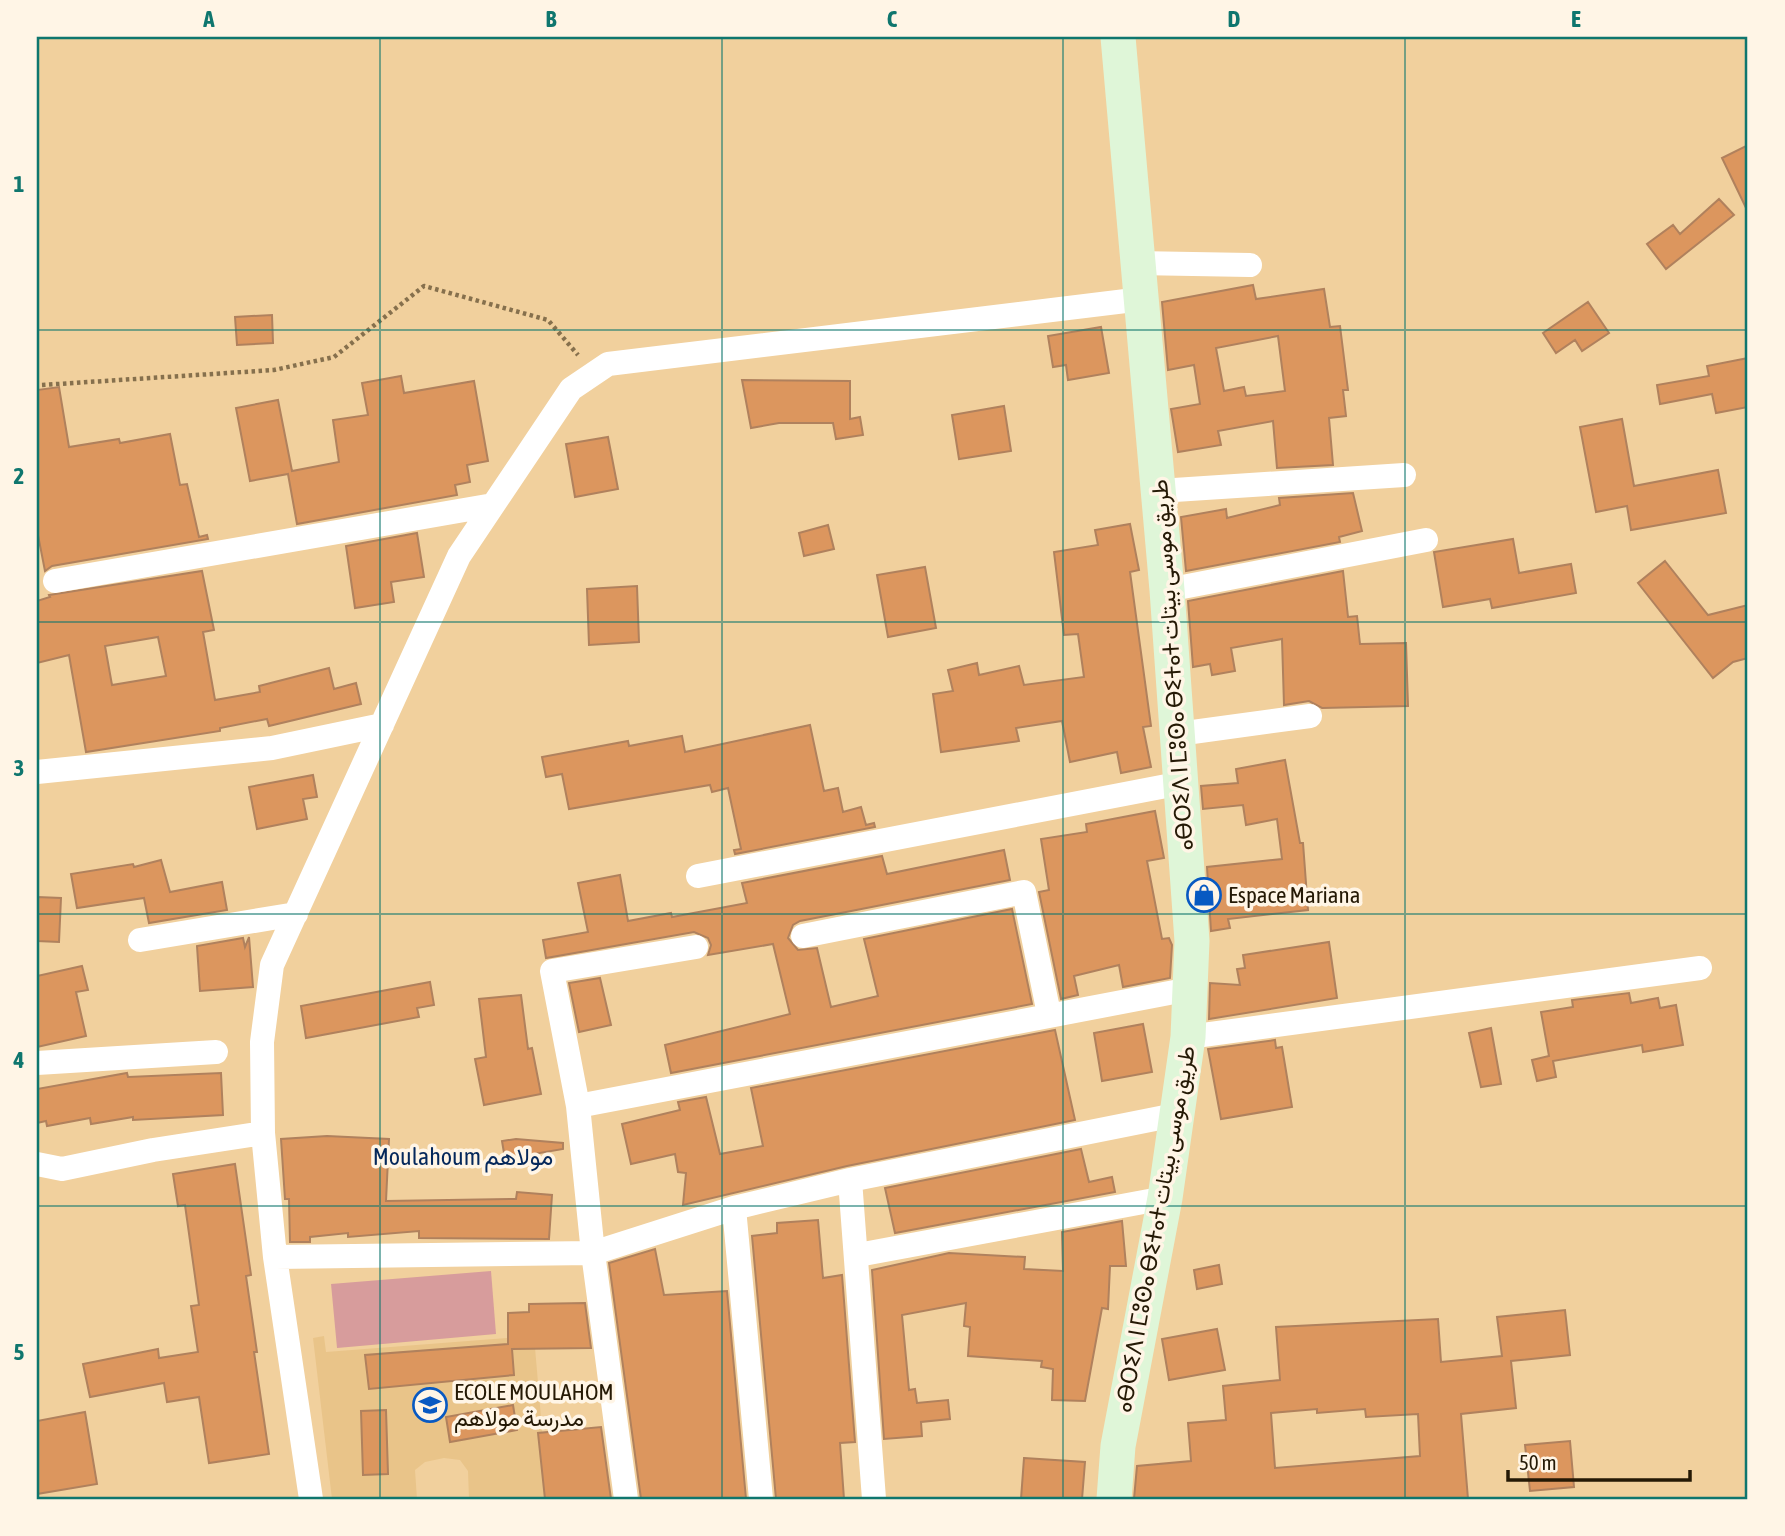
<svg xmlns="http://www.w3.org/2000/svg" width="1785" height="1536" font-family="'Asap Condensed',Vazirmatn,'Noto Sans Tifinagh',sans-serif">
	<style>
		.built { fill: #e9c489 }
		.green { fill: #d79c9c }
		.building { fill: #dc965e; stroke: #b0815d; stroke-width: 2; fill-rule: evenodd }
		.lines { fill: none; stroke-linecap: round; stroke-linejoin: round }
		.path { stroke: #86704d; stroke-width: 4.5; stroke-dasharray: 3.5 3.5; stroke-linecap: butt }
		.street { stroke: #fff; stroke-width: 24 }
		.secondary { stroke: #dff6d8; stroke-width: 35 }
		.grid { fill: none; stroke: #0f766e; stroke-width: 2; stroke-opacity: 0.55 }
		.labels { text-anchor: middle; stroke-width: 7; stroke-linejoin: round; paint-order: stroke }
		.street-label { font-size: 23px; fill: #251905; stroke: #fff5e6 }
		.poi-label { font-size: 23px; fill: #251905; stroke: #fff5e6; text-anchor: start }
		.neighbourhood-label { font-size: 24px; fill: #05285b; stroke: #fff5e6 }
		.neatline { fill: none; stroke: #0f766e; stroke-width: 2.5 }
		.grid-label { font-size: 23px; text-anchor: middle; font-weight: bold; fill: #0f766e }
	</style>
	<rect width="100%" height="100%" fill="#f1d09d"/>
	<path class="built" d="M324,1336L326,1352L534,1336L548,1499H469L468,1471L460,1460L444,1458L425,1462L415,1470L417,1499H332L313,1338Z"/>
	<path class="green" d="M491,1271L496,1334L337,1348L331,1284Z"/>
	<path class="building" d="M1748,145V212L1722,158Z
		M1719,199L1734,215L1666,269L1647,244L1673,225L1680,234Z
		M1253,285L1256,299L1324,289L1330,327L1340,326L1348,390H1343L1346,416L1329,418L1333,465L1277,468L1273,421L1218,431L1221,445L1178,452L1171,409L1200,404L1194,365L1168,370L1162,302ZM1278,336L1285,391L1246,396L1244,387L1224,391L1216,348Z
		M1588,302L1609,333L1582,351L1575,340L1556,353L1543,333Z
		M272,315L273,343L237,345L235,317Z
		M1101,327L1109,373L1068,380L1066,365L1053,367L1048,336Z
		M1748,358V407L1716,413L1712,394L1660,404L1657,385L1709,376L1707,366Z
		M401,376L404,393L474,381L488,461L467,465L470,482L455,485L457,495L297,524L288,474L250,481L236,408L278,400L292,471L339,462L333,420L368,415L362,383Z
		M742,380L850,381V419L860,417L863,435L836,439L833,423H779L751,428Z
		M59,387L69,447L119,439L120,443L170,434L180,485L187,484L199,537L207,535L208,539L52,566L45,571L37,530V390Z
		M1004,406L1011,451L959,459L952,415Z
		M1622,419L1634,486L1718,470L1726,513L1631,530L1627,506L1596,512L1580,427Z
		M608,437L618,489L575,497L566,444Z
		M1353,493L1362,531L1339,537L1340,542L1186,571L1181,517L1226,509L1227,518L1280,505L1279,498Z
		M1130,524L1139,570L1130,572L1151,726L1143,727L1151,767L1121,773L1117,752L1070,762L1062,721L1016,728L1019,741L941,752L933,694L953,691L948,670L977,663L979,675L1019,666L1024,685L1084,677L1078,634L1064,635L1054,552L1098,545L1095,530Z
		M828,525L834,549L804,556L799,533Z
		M417,533L424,577L391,582L394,602L355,608L346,546Z
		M1513,539L1519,573L1571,564L1576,593L1492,608L1490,599L1443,607L1434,552Z
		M1665,561L1708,615L1748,605V658L1733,662L1713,678L1638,583Z
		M925,567L936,628L888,637L877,575Z
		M202,571L214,630L203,632L215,700L260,692L259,686L329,668L334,689L356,683L361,704L269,726L267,719L220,728V731L86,752L69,655L37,663V601L50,597L49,595ZM158,637L166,676L112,685L105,646Z
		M1343,571L1348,617L1357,616L1360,644L1406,643L1408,706L1322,708L1309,701L1284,705L1282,639L1231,648L1235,671L1212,675L1210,664L1193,667L1188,601Z
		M637,586L639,642L589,645L587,589Z
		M810,725L824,791L838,788L843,812L861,807L866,825L874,823L875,827L735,854L734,850L741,849L728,788L712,792L710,785L569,809L562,774L546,777L542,757L628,741L629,746L682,736L685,752Z
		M1285,760L1300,843H1303L1308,910L1228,919L1230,928L1211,931L1207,867L1282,859L1277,819L1246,825L1243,805L1203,809L1201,786L1238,783L1236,769Z
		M313,775L317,797L303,799L307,819L257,829L249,787Z
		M1155,811L1164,858L1147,861L1162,939L1169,938L1172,945L1170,978L1123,987L1119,965L1074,976L1078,995L1061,999L1039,892L1049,890L1041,839L1087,832L1086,824Z
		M1004,850L1010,880L800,921L793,925L788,938L798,950L817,948L831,1007L878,996L864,939L1012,909L1032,1004L671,1073L665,1045L790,1014L773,944L708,955L711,945L708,938L694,932L546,958L543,940L588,932L578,883L620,875L628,921L671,913L672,917L747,903L742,883L882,856L887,874Z
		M161,860L170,892L222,882L227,910L149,923L144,898L77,908L71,874L133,864L134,867Z
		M37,897L61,898L59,942L37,941Z
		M249,937L253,987L200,991L197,946L243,938L245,947Z
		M1329,942L1337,998L1209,1019L1210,983L1240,985L1237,969L1245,968L1243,955Z
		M82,966L88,990L76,992L86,1036L37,1047V976Z
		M600,978L611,1025L579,1032L569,983Z
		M430,982L434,1005L417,1008L419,1017L306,1038L301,1006Z
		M1629,993L1631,1003L1658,998L1660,1008L1676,1005L1683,1045L1643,1052L1642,1045L1553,1061L1556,1077L1537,1081L1532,1060L1549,1056L1541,1012L1573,1007L1572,1000Z
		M521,995L528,1049L532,1048L541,1094L484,1105L475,1059L486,1057L479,999Z
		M1143,1024L1152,1072L1102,1081L1094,1033Z
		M1491,1028L1501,1084L1481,1087L1469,1033Z
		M1055,1030L1075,1120L847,1166L683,1205L686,1173L678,1172L675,1154L631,1164L622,1124L680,1110L678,1102L706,1097L720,1154L763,1146L751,1088Z
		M1275,1040L1276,1048L1282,1047L1292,1107L1221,1119L1208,1049Z
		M127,1073L128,1077L221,1073L223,1115L133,1120V1117L91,1124L90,1118L47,1126L46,1121L37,1123V1089Z
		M327,1136L389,1139L386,1201L516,1199L517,1192L552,1195L549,1239L419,1238V1231L348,1237V1233L310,1237V1242H290L289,1199H285L281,1139Z
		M516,1139L563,1143V1149L505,1159L502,1141Z
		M1081,1149L1089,1182L1112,1177L1115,1192L895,1233L885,1188Z
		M235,1164L251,1275L246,1276L257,1352H254L269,1454L209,1463L199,1397L167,1402L164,1383L90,1397L83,1364L158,1349L159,1358L198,1352L191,1306L199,1305L185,1205L178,1206L173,1174Z
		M818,1220L823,1278L842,1275L855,1442L840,1443L844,1499H776L752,1236L777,1233V1223Z
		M1122,1221L1126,1266H1110L1108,1309L1102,1308L1085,1401L1052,1400L1053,1369L1041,1367L1042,1361L968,1356L970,1327L964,1326L966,1303L902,1315L909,1390L915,1389L917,1403L948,1400L950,1419L921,1422L922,1436L884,1439L872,1270L949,1253L1025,1257L1024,1269L1063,1271L1062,1232Z
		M655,1249L664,1295L727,1291L746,1499H641L609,1263Z
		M1219,1265L1222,1284L1197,1289L1194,1270Z
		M585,1303L591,1348L512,1349L514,1375L369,1389L365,1355L508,1344V1313L529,1312V1304Z
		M1565,1310L1570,1355L1511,1361L1516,1408L1461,1414L1468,1499H1134L1137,1466L1191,1461L1188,1423L1226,1420L1223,1386L1280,1380L1276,1327L1438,1319L1441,1362L1502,1356L1497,1317ZM1317,1409V1413L1365,1409L1366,1417L1418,1414L1420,1456L1275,1468L1271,1413Z
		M1217,1329L1225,1370L1169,1380L1162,1339Z
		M513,1405L517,1430L450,1442L446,1417Z
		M386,1410L388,1474L363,1475L361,1411Z
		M85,1412L97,1484L37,1494V1421Z
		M601,1427L611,1499H545L538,1433Z
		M1570,1441L1574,1487L1530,1491L1525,1445Z
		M1024,1458L1085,1462L1082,1499H1021Z"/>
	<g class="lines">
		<path class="path" d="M42,385L274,370L334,357L424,286L548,320L578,355"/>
		<path class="street" d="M1136,263L1250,265
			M1159,491L1404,475
			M55,581L493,505
			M1167,590L1426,540
			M1178,734L1310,716
			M37,772L272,748L382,725
			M698,876L1182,783
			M803,936L1024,892L1049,1014
			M140,940L296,914
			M1188,1037L1700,968
			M37,1063L216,1052
			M578,1106L1190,989
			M37,1164L62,1169L153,1150L263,1133
			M850,1180L874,1499
			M734,1208L761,1499
			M858,1255L1165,1198
			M275,1257L593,1253L734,1208L850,1180L1175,1115
			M311,1499L275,1257L263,1133L262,1042L272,965L459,556L571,389L608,364L1142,299
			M626,1499L593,1253L578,1106L552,971L696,947"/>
		<path class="secondary" d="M1114,1499L1118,1446L1165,1198L1188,1037L1192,941L1167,590L1118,37"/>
	</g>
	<path class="grid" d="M380,37V1499M722,37V1499M1063,37V1499M1405,37V1499M37,330H1748M37,622H1748M37,914H1748M37,1206H1748"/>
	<defs>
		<g id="shop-ring" transform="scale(1.75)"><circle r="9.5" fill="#fff5e6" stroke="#0859c2" stroke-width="1.5"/><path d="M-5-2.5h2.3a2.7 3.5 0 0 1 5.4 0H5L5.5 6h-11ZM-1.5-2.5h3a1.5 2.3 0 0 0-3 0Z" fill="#0859c2"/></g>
		<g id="school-ring" transform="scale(1.75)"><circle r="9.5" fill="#fff5e6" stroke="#0859c2" stroke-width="1.5"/><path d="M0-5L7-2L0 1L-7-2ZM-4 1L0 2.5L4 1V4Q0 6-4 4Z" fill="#0859c2"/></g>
	</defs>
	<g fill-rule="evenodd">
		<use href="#shop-ring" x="1204" y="895"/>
		<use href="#school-ring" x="430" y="1405"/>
	</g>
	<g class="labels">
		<g class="street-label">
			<text transform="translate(1172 665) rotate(-94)" y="8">ⴰⴱⵔⵉⴷ ⵏ ⵎⵓⵙⴰ ⴱⵉⵜⴰⵜ طريق موسى بيتات</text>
			<text transform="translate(1155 1229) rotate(-80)" y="8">ⴰⴱⵔⵉⴷ ⵏ ⵎⵓⵙⴰ ⴱⵉⵜⴰⵜ طريق موسى بيتات</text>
		</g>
		<g class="poi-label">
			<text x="1228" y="903">Espace Mariana</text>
			<text x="454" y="1400">ECOLE MOULAHOM<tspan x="454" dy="26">مدرسة مولاهم</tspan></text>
		</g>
		<g class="neighbourhood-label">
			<text x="463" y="1165">Moulahoum مولاهم</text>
		</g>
	</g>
	<rect width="1785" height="1536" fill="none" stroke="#fff5e6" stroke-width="77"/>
	<path d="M1508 1470v10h182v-10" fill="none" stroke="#251905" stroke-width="3.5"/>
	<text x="1519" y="1470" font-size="21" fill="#251905" stroke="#fff5e6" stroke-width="5" paint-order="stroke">50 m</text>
	<rect x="38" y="38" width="1708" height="1460" class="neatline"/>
	<g class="grid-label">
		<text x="209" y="27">A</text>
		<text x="551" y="27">B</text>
		<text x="892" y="27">C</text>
		<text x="1234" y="27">D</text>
		<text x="1576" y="27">E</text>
		<text x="19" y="192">1</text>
		<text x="19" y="484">2</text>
		<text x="19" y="776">3</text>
		<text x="19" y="1068">4</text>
		<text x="19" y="1360">5</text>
	</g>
</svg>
